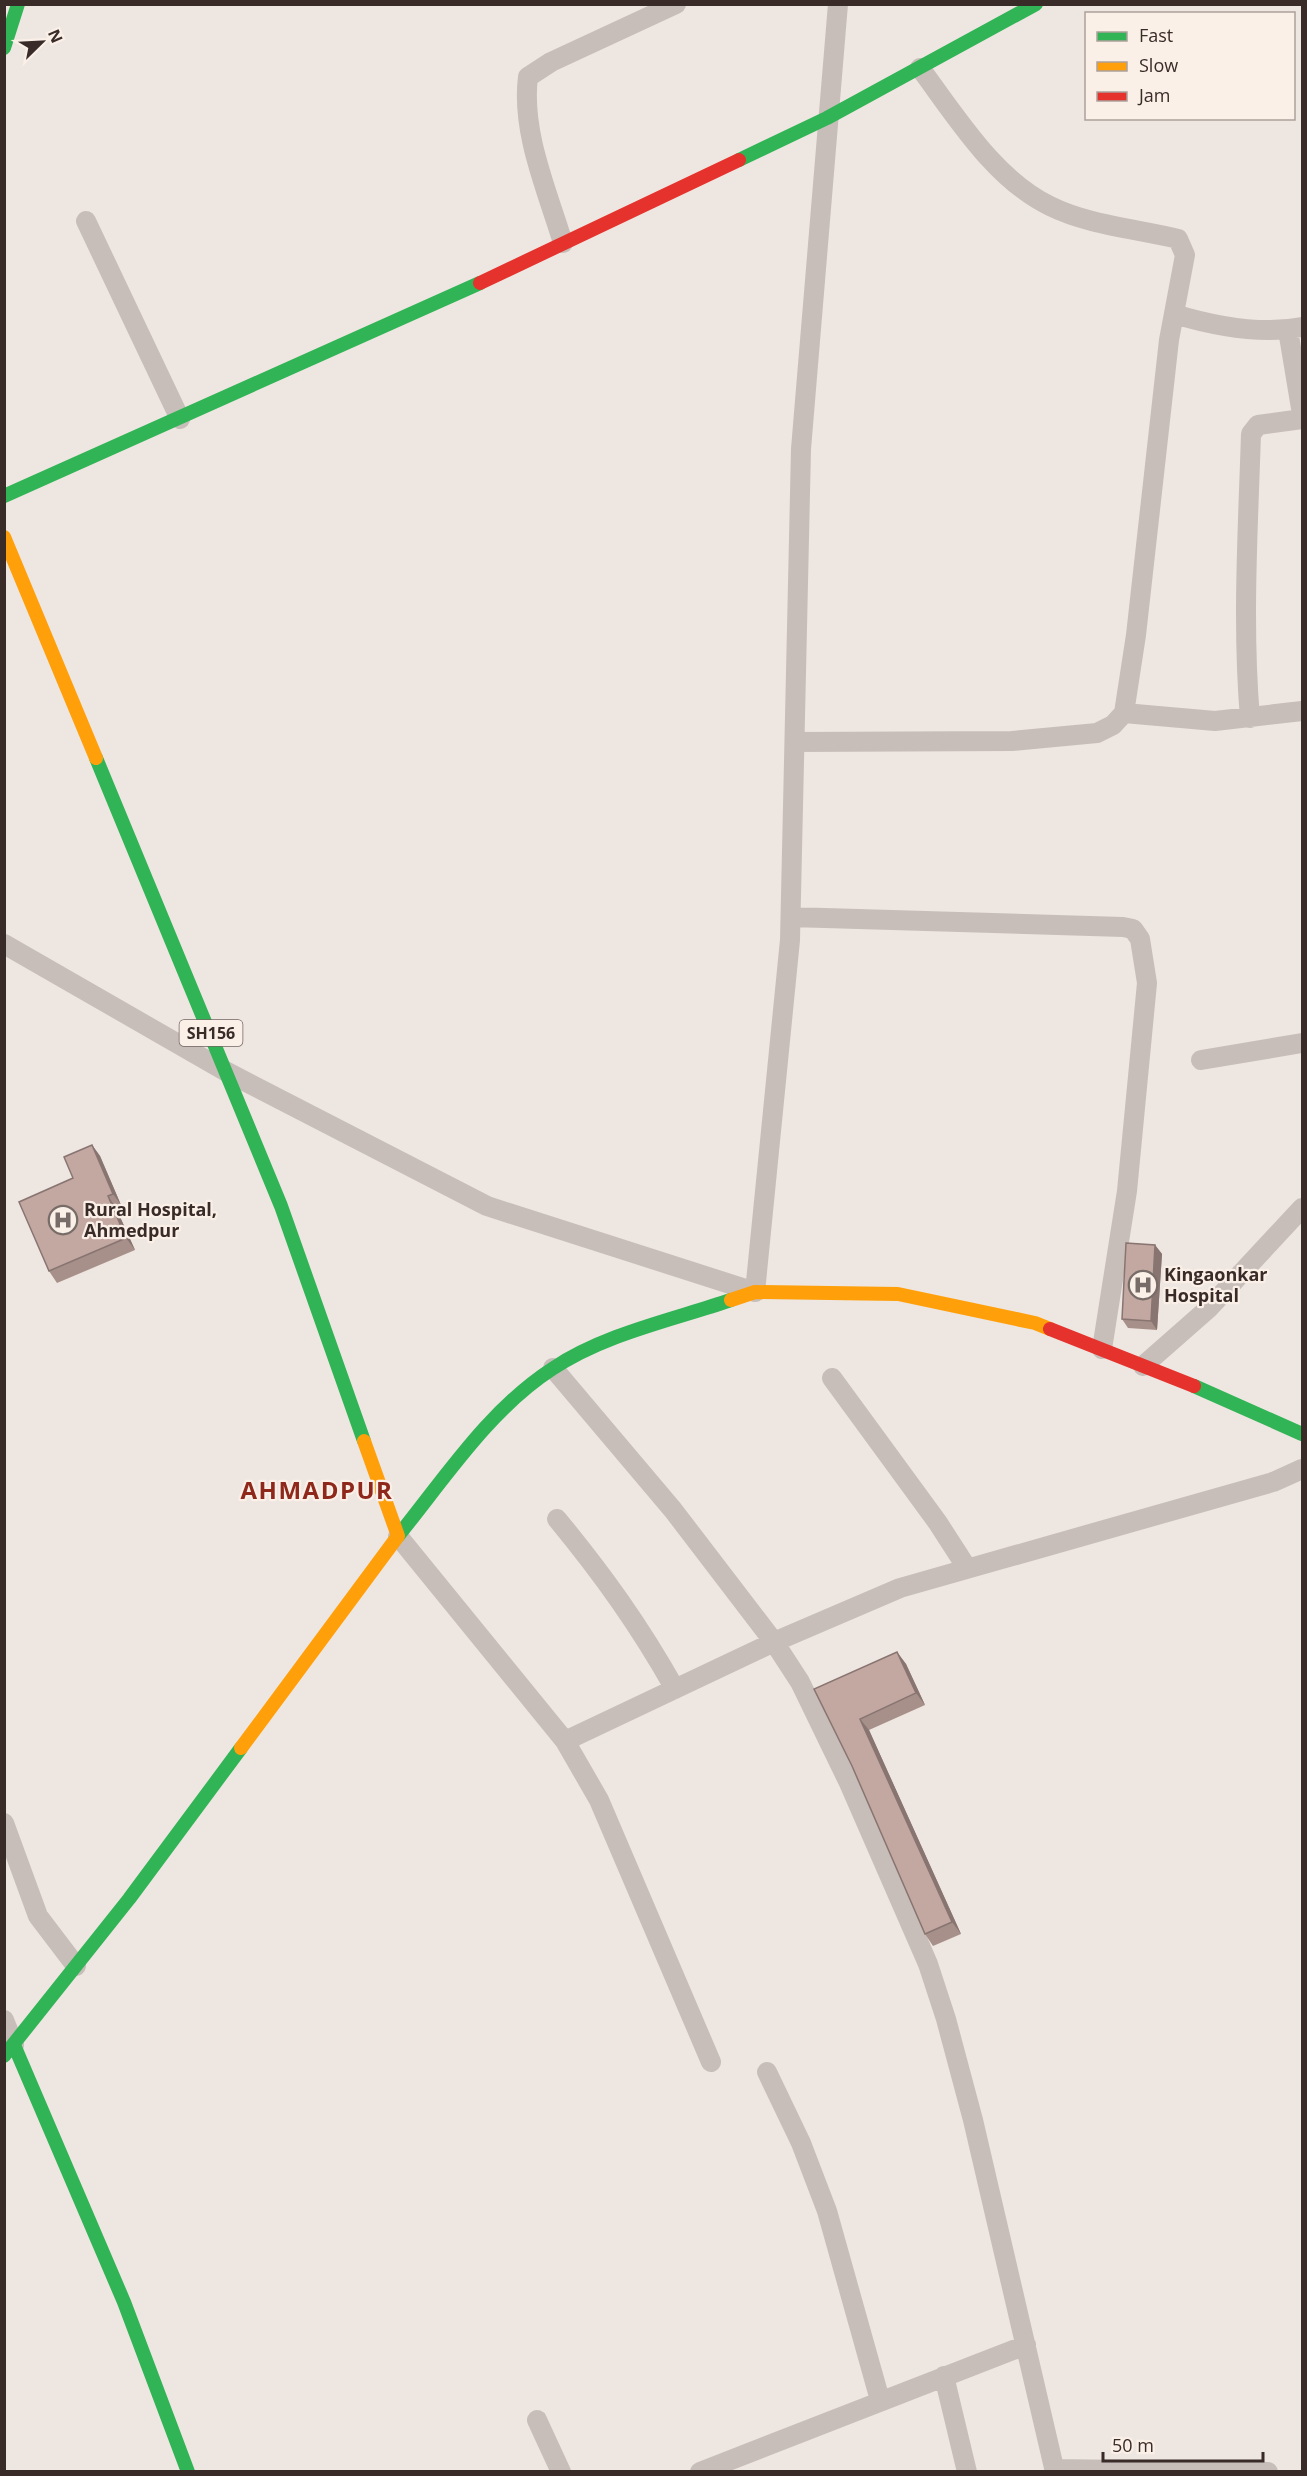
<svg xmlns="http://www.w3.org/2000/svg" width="1307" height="2476" font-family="'Open Sans',sans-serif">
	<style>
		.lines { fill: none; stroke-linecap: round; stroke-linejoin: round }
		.street { stroke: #c7beba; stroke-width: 20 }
		.fast { stroke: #30b455; stroke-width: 14 }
		.slow { stroke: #ff9f0a; stroke-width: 14 }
		.jam { stroke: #e5322d; stroke-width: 14 }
		.wall { fill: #a8908a }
		.shaded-wall { fill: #887571 }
		.building { fill: #c3a7a1; stroke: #887571; stroke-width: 1.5 }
		.labels { text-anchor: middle; stroke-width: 4.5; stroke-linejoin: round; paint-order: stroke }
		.shield { fill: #fbf0e8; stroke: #736662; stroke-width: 1.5 }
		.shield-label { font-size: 16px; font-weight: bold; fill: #392b28 }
		.poi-label { font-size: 18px; font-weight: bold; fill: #392b28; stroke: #fbf0e8; text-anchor: start }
		.district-label { font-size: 24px; font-weight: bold; letter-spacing: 1.5px; fill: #8e281a; stroke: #fbf0e8 }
	</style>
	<rect width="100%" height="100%" fill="#eee6e1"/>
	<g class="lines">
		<path class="street" d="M920,68C956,116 994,179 1050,206C1088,225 1137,229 1178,239L1185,255L1169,340L1136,635L1124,713
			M86,221L180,419
			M563,243C547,190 521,132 528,77L551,62L676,4
			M1174,314C1214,326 1261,335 1302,327
			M1288,330L1302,414
			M1250,718C1242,624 1248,529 1251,434L1258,425L1302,419
			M795,742L1012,741L1097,733L1113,725L1124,713L1215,721L1302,711
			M791,917L1123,927L1133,929L1140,939L1147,983L1127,1191L1102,1349
			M4,944L227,1072L487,1206L755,1292L790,940L801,449L838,4
			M1201,1060L1302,1043
			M1143,1366L1209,1308L1302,1208
			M553,1368L673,1510L774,1642L800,1682L849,1783L928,1964L946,2019L973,2120L1055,2472
			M832,1378L938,1523L967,1568
			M557,1519C603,1575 639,1625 675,1689
			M398,1536L565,1741L599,1800L711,2062
			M565,1741L774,1642L900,1588L1273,1482L1302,1469
			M4,1823L38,1916L76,1966
			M4,2020L14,2045
			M767,2072L801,2143L827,2211L880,2400
			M944,2376L967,2472
			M537,2420L561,2472
			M1054,2469L1268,2472
			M700,2472L1026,2345"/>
		<path class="fast" d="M4,48L18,4
			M739,160L827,118L1036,4
			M4,496L480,283
			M96,758L281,1206L364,1441
			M1194,1386L1302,1434
			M398,1536C445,1478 489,1410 552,1369C604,1334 672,1320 731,1300
			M14,2045L124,2302L188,2472
			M4,2056L129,1899L241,1748"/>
		<path class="slow" d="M4,537L96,758
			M731,1300L755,1292L898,1294L1035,1323L1050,1329
			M241,1748L398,1536L364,1441"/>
		<path class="jam" d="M480,283L739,160
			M1050,1329L1194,1386"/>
	</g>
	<path class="wall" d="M92,1145L100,1156L121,1205L116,1208L135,1250L57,1283L49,1271L73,1178Z
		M1155,1245L1162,1254L1157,1330L1128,1328L1122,1319Z
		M897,1652L906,1664L925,1705L869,1730L961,1934L933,1946L925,1934L852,1766L814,1689Z"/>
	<path class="shaded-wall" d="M92,1145L100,1156L121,1205L113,1194Z
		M108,1196L116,1208L135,1250L126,1238Z
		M1155,1245L1162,1254L1157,1330L1151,1321Z
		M897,1652L906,1664L925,1705L916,1693Z
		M860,1719L869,1730L961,1934L952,1922Z"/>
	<path class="building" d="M92,1145L113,1194L108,1196L126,1238L49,1271L19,1202L73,1178L64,1157Z
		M1126,1243L1155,1245L1151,1321L1122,1319Z
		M897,1652L916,1693L860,1719L952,1922L925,1934L852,1766L814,1689Z"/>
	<defs>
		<g id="hospital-ring" transform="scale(1.5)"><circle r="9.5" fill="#fbf0e8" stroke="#786c69" stroke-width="1.5"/><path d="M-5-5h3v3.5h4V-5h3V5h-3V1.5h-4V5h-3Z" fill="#786c69"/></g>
	</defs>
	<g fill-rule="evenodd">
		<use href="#hospital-ring" x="63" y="1220"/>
		<use href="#hospital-ring" x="1143" y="1285"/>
	</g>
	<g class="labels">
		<rect class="shield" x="179.5" y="1020" width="63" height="26" rx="4.5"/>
		<g class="shield-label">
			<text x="211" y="1039">SH156</text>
		</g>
		<g class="poi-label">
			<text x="84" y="1216">Rural Hospital,<tspan x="84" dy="21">Ahmedpur</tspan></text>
			<text x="1164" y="1281">Kingaonkar<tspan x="1164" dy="21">Hospital</tspan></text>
		</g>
		<g class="district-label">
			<text x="317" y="1499">AHMADPUR</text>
		</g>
	</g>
	<rect width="1307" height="2476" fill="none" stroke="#392b28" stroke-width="12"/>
	<rect x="1085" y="12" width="210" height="108" fill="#fbf0e8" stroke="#ada19b" stroke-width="1.5"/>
	<rect x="1097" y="32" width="30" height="9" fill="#30b455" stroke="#ada19b" stroke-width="1.5"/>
	<text x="1139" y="42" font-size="18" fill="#392b28">Fast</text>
	<rect x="1097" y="62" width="30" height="9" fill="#ff9f0a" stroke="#ada19b" stroke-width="1.5"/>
	<text x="1139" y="72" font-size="18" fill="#392b28">Slow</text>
	<rect x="1097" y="92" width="30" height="9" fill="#e5322d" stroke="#ada19b" stroke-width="1.5"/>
	<text x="1139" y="102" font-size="18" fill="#392b28">Jam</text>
	<g transform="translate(42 42) rotate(66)" stroke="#fbf0e8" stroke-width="4.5" paint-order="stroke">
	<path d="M0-4.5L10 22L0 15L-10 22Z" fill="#392b28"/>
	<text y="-9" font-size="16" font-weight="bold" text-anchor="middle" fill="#392b28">N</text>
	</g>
	<path d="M1103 2452v9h160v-9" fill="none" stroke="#392b28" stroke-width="3"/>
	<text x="1112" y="2452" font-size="18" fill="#392b28" stroke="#fbf0e8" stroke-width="4.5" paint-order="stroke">50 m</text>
</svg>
